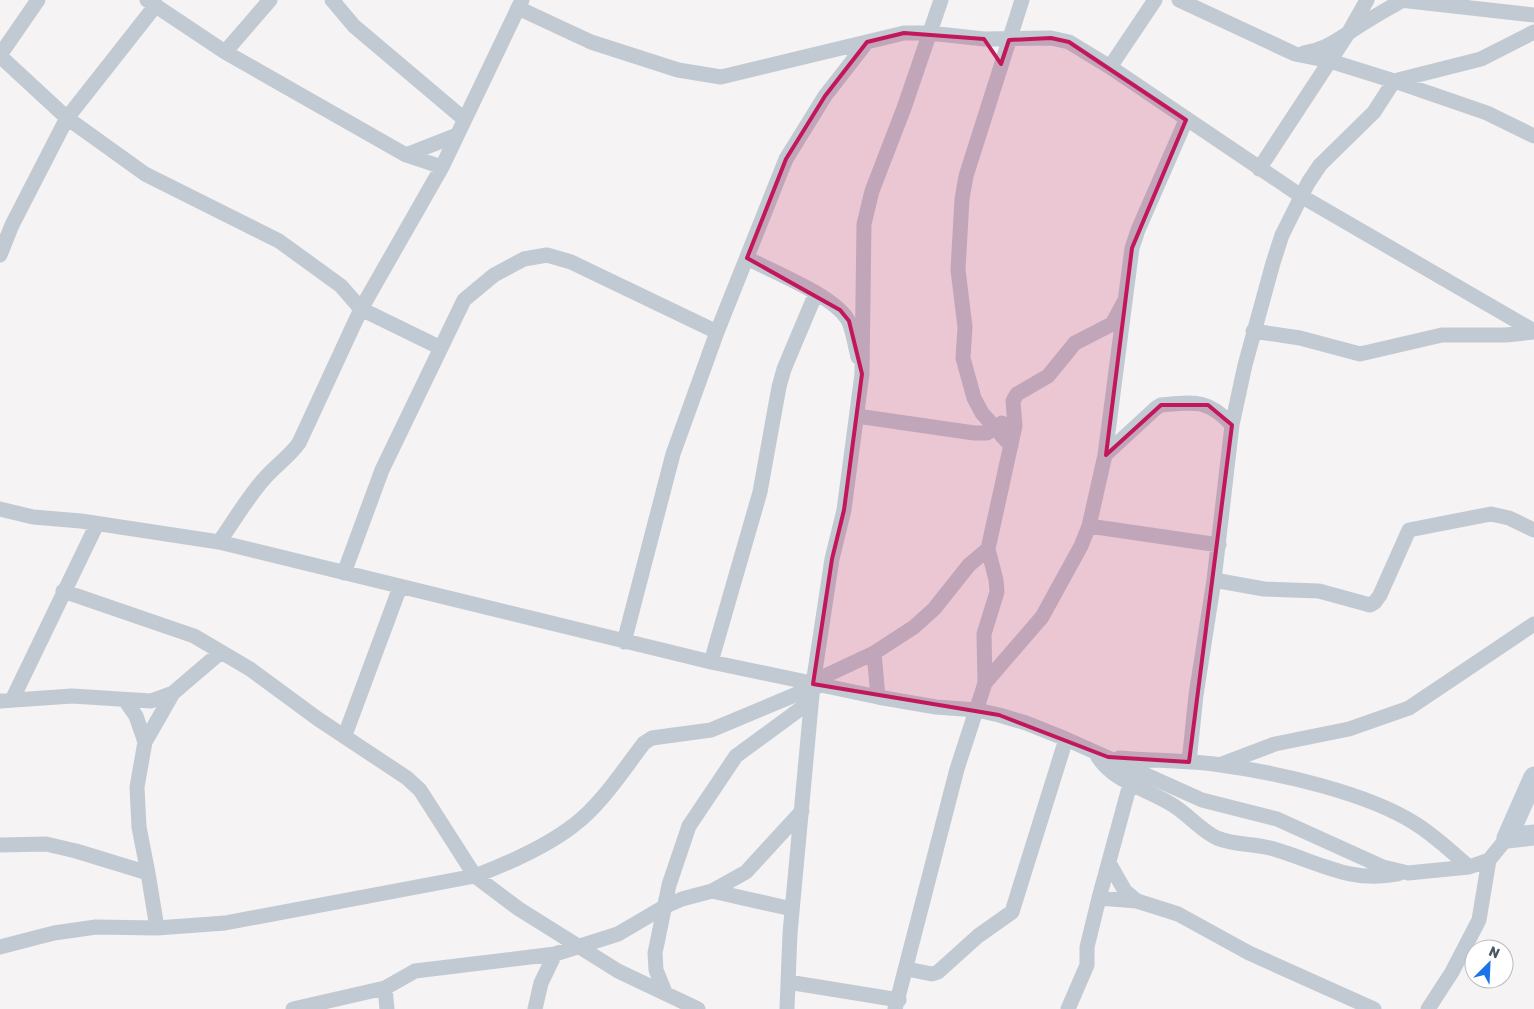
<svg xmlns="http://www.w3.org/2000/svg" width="1534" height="1009" font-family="Rubik,sans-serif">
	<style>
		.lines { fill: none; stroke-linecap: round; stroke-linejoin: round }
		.street { stroke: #c1cad2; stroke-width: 15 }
		.secondary { stroke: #c1cbd6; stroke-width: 21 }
		.marked { fill: #c2185b; fill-opacity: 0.2; stroke: #c2185b; stroke-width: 4; stroke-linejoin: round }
	</style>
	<rect width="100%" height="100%" fill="#f5f3f3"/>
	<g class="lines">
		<path class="street" d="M147,0L225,52L406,155L442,167
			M332,0L354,26L464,119
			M1179,0L1295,54L1330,61L1394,81L1487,113L1534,136
			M1400,0L1534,15
			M518,8L591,42L678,70L721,77L904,33H929L984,39L1051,38L1069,42L1110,67L1301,196L1534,331
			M225,52L270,0
			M1304,53C1324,50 1334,42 1350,32C1366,21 1384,11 1401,1
			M0,55L38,0
			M0,56L67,118L145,174L279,241L341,286L361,309L441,348
			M1110,67L1155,0
			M406,155L457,135
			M1259,169L1349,32L1367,0
			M0,255L12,225L67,118L156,5
			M747,258C773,272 833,295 848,320C853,330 855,346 858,357
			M1253,331L1300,338L1360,354L1442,335H1506L1534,332
			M857,416L974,433H987L1002,423
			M1011,446L982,413L974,398L963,358L965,327L958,270L962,199L966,176L1022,0
			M1105,455L1156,408L1161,405C1195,402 1208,399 1232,425
			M0,509L33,517L81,521L219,542L711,662L878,697L936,707L977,710L999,715L1026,723L1066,739L1202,800L1277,819L1383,867L1408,873L1469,867L1489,860L1507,838
			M1089,526L1219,545
			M219,542C234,521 247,498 264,479C275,466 289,457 299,443L361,309L442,167L522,0
			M344,573L382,470L464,300L494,275L524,259L547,255L571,262L717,332
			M1214,580L1264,589L1319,591L1370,605L1375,602L1380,595L1409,530L1491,514L1509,518L1534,530
			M63,591L194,636L250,669L318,719L407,778L420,790L475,876L519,909L618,971L698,1009
			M624,642L673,454L717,332L786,159L825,96L867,42
			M874,653L878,697
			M711,662L760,492L779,387L784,369L816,293
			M985,683L1042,617L1081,546L1089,526L1105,455L1132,248L1138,230L1186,120
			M819,686L825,676L874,653L914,627L934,609L969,565L988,549
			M12,700L97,524
			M125,700L136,716L145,742
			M0,701L72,696L151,701L173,693
			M345,735L400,587
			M1098,757C1114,782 1147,789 1171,804C1187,813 1200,830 1217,838C1236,846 1257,843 1277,850C1320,863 1350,883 1398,874
			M1119,758C1153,761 1188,760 1221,765C1279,773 1368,793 1416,824C1435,836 1452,852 1469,867
			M1189,762L1196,695L1214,580L1232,425L1245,365L1273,263L1282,235L1308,183L1320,165L1374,112L1394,81L1481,59L1534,32
			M1222,764L1275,744L1349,729L1409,708L1534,624
			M0,845L46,844L76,851L148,873L157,928
			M1109,863L1125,891L1137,901
			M148,873L139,827L137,787L145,742L173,693L221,652
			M712,891L792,909
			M1099,898L1137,901L1178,914L1249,953L1374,1009
			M0,947L54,933L96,927L157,928L225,923L475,876C509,863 546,847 574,825C601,805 624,769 644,743L652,738L711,730L797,694L812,693
			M907,969L932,974L938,972L978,936L1012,912L1066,739
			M788,982L899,1000
			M385,988L387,1009
			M665,992L656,970L655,953L669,885L689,826L736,756L811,701
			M293,1009L385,988L415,971L555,954L618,934L664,907L682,899L712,891L746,872L802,811
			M535,1009L541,983L555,954
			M787,1009L790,933L813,684L832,559L844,510L862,374L864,224L872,191L904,108L941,0
			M895,1009L957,769L985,683L984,634L997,592L996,580L988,549L1015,426L1013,401L1017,394L1048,376L1075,343L1112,324L1125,300
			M1068,1009L1087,965V947L1099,898L1130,784
			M1428,1009L1452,972L1479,920L1489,860"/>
		<path class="secondary" d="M1507,838L1534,777
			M1507,838L1534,835"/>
	</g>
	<path class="marked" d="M904,33L984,39L1001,64L1009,40L1051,38L1069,42L1186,120L1132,248L1106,455L1161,405H1208L1232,425L1189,762L1108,757L999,715L813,684L832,559L844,510L862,374L849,321L840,310L747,258L786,159L825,96L867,42Z"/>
	<g transform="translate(1489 964) rotate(24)"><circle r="24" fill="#ffffff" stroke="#b7bbc0"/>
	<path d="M0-4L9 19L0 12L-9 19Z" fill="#1a73e8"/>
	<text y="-8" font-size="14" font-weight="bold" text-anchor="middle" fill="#4a5661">N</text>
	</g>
</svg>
